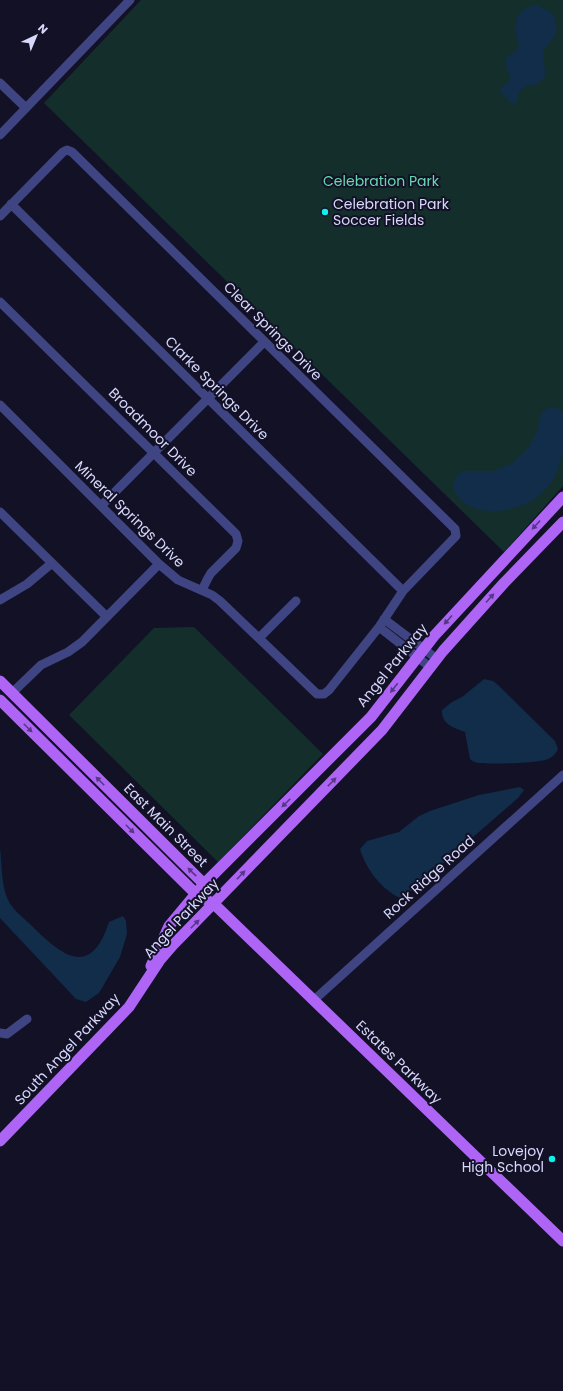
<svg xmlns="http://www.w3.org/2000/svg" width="563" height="1391" font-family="Poppins,sans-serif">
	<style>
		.green { fill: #142f2b }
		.water { fill: #112d49 }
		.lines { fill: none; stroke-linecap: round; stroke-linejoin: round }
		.minor { stroke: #3f4482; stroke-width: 9 }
		.major { stroke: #ae65f6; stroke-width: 11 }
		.oneway { fill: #583784 }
		.poi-dot { fill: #0ff1ec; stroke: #121126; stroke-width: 1.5 }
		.labels { text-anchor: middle; stroke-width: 4; stroke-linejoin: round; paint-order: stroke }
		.park-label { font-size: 14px; fill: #67d9af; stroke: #121126 }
		.poi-label { font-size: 14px; fill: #d8d8fd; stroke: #121126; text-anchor: start }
		.street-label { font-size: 14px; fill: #d8d8fd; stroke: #121126 }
	</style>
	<rect width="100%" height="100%" fill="#121126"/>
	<path class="green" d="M141,0H563V486L504,552L44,103Z
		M194,627L323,754L218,862L69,715L154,628Z"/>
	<path class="water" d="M535,5C540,7 546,9 550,12C556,17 559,30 554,37C550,43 545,46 543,52C541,60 548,70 544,77C539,88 526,83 521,90C518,93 518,98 517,102L514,104L510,102L500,91L501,87C520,78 504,72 505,59L516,50L519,45C513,26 512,11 535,5Z
		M554,407L559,409L563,413V454L556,473L551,483L538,497L526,504L510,509L494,512L476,509L462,502L454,490V481L458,475L462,471H493L511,464L528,448L537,431L542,412L548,408Z
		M484,679L493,681L498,685L555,741L558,749C556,752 554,756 550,758C541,764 490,764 478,763C474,762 472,761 470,759L465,732C454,728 441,724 442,710L452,702L462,697Z
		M520,787L524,790L518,798L411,891L400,898C381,889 366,869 360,849L367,841L399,832L419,816L430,811L479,795Z
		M0,848C2,865 1,887 9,902C14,911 25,919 32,926C63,957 91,978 109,922L123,916L126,921L127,934L120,957L99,993L86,1002L76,999L0,918Z"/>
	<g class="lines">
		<path class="minor" d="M0,83L26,108
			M0,135L130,0
			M11,204L403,591
			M0,216L63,152L67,150L72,152L455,529L456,536L403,591L379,627L329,690L324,694H317L220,601L212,595L178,580L159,564L0,405
			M0,302L236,534L238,541L236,548L211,573L208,578L202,590
			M101,506L264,342
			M0,512L107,617
			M0,600L27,584L52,563
			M384,619L437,659
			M379,627L430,667
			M259,638L296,601
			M12,693L41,665L68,652L82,642L159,564
			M314,1000L563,775
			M0,1033L7,1034L27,1019"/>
		<path class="major" d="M0,681L204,884L208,891
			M0,700L196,894L214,904L563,1241
			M151,966L169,926L204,884L371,717L434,636L563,497
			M0,1141L129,1007L160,960L173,945L382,730L443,651L504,583L563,522"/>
	</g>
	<defs><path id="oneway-solid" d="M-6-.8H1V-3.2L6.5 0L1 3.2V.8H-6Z"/></defs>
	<g class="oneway">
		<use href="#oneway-solid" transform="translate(536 525) rotate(133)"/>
		<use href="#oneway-solid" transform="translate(490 598) rotate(-48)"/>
		<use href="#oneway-solid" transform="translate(448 620) rotate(132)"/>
		<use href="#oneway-solid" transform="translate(394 688) rotate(128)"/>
		<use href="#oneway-solid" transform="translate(28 728) rotate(45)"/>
		<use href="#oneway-solid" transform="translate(100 781) rotate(-135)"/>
		<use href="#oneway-solid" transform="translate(332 782) rotate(-46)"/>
		<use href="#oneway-solid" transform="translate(286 803) rotate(135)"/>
		<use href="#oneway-solid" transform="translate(130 829) rotate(45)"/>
		<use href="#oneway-solid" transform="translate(192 872) rotate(-136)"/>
		<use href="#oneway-solid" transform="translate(241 875) rotate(-46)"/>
		<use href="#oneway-solid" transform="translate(195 924) rotate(-45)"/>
	</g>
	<g class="poi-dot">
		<circle cx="325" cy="212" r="4"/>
		<circle cx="552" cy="1159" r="4"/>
	</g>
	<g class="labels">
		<g class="park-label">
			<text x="381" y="186">Celebration Park</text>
		</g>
		<g class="poi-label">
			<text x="333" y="209">Celebration Park<tspan x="333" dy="16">Soccer Fields</tspan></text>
			<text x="544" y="1156" text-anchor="end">Lovejoy<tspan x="544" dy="16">High School</tspan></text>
		</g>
		<g class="street-label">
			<text transform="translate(273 331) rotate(45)" y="5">Clear Springs Drive</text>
			<text transform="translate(217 388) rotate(45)" y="5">Clarke Springs Drive</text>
			<text transform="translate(153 432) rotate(45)" y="5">Broadmoor Drive</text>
			<text transform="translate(130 514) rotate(44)" y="5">Mineral Springs Drive</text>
			<text transform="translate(392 665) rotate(-51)" y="5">Angel Parkway</text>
			<text transform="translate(166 825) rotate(45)" y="5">East Main Street</text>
			<text transform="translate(429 877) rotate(-42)" y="5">Rock Ridge Road</text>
			<text transform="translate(181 918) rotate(-47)" y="5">Angel Parkway</text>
			<text transform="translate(67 1049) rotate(-47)" y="5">South Angel Parkway</text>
			<text transform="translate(399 1062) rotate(44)" y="5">Estates Parkway</text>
		</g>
	</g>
	<g transform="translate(36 36) rotate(44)" stroke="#121126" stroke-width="3" paint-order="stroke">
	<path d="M0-3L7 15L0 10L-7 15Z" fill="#d8d8fd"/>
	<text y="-6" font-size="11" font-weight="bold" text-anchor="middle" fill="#d8d8fd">N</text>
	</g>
</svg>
